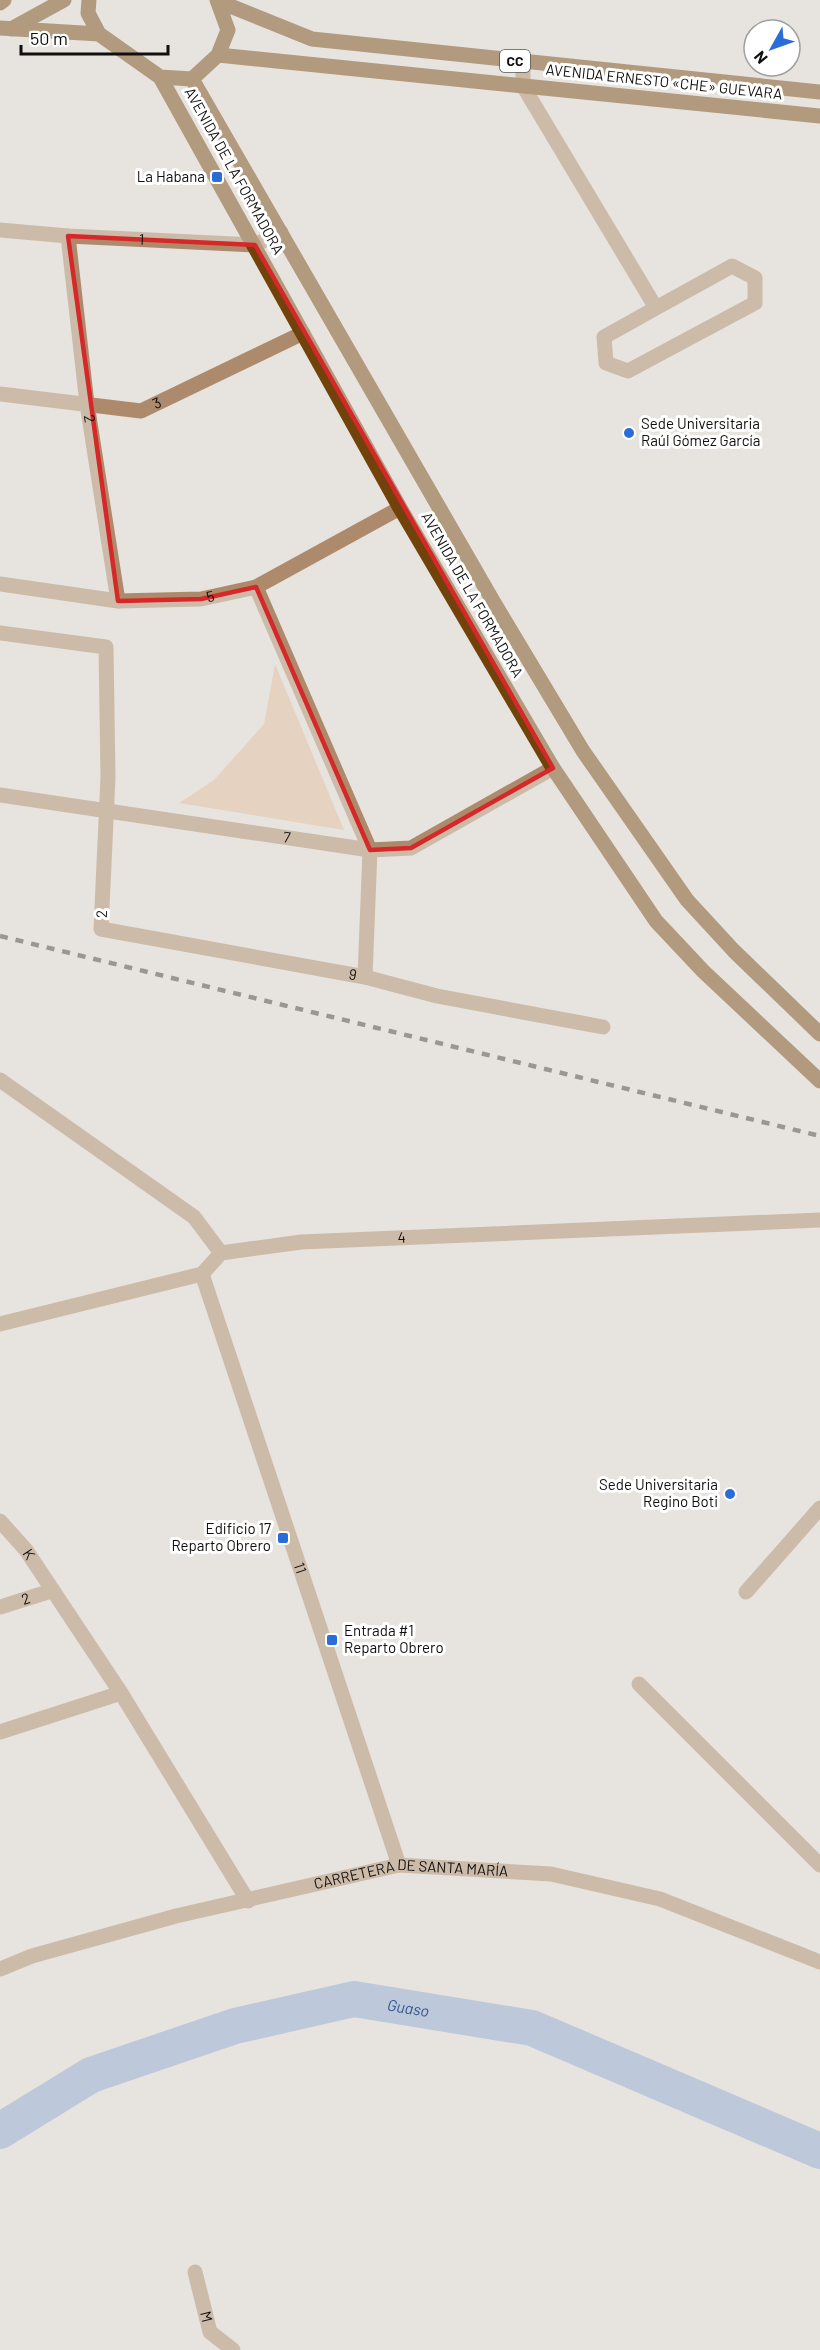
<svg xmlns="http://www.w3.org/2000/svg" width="820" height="2350" font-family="Barlow,sans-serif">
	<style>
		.green { fill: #e3bd9c }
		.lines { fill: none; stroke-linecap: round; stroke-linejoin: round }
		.river { stroke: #8ba7d5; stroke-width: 36 }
		.minor { stroke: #ad8a6b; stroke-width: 15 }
		.major { stroke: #72420b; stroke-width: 15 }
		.rail { stroke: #3d3b39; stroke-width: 4.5; stroke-dasharray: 8 8; stroke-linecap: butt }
		.marked { fill: none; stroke: #d62828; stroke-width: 4.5; stroke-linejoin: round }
		.poi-dot { fill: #2a6dd9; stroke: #fff; stroke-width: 2 }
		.labels { text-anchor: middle; stroke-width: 6; stroke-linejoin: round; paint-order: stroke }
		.shield { fill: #fff; stroke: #585756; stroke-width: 1.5 }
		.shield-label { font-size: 14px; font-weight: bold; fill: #100f0e }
		.street-label { font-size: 15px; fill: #100f0e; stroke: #fff }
		.poi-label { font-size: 15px; fill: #100f0e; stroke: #fff; text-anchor: end }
		.water-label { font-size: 16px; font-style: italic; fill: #325590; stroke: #fff }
	</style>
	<rect width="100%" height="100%" fill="#e7e3df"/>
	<path class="green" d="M275,664L344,830L179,803L214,780L264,724Z"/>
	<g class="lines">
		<path class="river" id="s1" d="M0,2131L91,2075L235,2026L354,1999L532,2028L820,2151"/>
		<g class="minor">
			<path d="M523,62V86L656,308L732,266L755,278V303L628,371L606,363L604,337L656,308"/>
			<path id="s2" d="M0,230L68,236L255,245L281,232"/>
			<path id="s3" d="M68,236L87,404L118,601"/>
			<path id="s4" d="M0,394L141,411L303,333"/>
			<path id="s5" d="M0,584L118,601L201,599L256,587L400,508"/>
			<path d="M256,587L370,850L365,977"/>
			<path id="s6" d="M0,633L106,647L108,777L101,929L365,977L437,996L603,1027"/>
			<path id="s7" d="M0,795L370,850L411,848L553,768"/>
			<path d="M0,1080L194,1217L221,1253"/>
			<path id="s8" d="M202,1274L399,1865"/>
			<path id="s9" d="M0,1324L202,1274L221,1253L301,1242L820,1220"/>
			<path id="s10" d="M0,1521L26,1550L121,1693L248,1901"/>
			<path d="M746,1592L820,1508"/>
			<path id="s11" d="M0,1607L51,1591"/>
			<path d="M639,1684L820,1865"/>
			<path d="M0,1732L121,1693"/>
			<path id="s12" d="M0,1969L32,1956L176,1916L399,1865L551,1874L660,1899L820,1962"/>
			<path id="s13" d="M195,2272L210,2332L233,2350"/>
		</g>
		<path class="major" d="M89,0L88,13L99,34L160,77L192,79L218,55L228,30L217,0
			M218,1L312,39L820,92
			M0,3L4,0
			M0,28L99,34
			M11,29L64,0
			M218,55L820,116
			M160,77L400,508L553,768L656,921L703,971L820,1081
			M192,79L493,601L583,751L687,900L734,951L820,1034"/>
		<path class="rail" d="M0,936L820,1136"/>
	</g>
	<path d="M0 0H820V2350H0ZM68,236L255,245L553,768L411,848L370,850L256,587L201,599L118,601Z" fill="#e7e3df" fill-opacity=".55" fill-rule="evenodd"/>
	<path class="marked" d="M68,236L255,245L553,768L411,848L370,850L256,587L201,599L118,601Z"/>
	<g class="poi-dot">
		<rect x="211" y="171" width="12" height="12" rx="3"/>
		<circle cx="629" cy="433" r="6"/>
		<circle cx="730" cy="1494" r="6"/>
		<rect x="277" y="1532" width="12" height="12" rx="3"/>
		<rect x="326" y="1634" width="12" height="12" rx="3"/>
	</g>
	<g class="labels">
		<rect class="shield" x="500" y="50" width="30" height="22" rx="4.5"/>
		<g class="shield-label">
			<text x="515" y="66">CC</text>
		</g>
		<g class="street-label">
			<text transform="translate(664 82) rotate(6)" y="5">AVENIDA ERNESTO «CHE» GUEVARA</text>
			<text transform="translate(234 171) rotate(61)" y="5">AVENIDA DE LA FORMADORA</text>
			<text dy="5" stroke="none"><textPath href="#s2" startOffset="142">1</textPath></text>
			<text dy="5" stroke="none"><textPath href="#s4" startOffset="160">3</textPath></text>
			<text dy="5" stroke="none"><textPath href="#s3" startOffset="184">2</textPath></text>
			<text transform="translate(472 595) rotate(60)" y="5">AVENIDA DE LA FORMADORA</text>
			<text dy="5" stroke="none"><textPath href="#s5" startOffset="212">5</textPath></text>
			<text dy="5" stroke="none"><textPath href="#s7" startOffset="290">7</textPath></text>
			<text transform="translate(102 914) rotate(-87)" y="5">2</text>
			<text dy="5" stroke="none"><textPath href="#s6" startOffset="645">9</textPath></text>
			<text dy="5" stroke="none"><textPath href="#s9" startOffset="418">4</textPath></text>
			<text dy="5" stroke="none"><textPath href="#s10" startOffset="44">K</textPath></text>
			<text dy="5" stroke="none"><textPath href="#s8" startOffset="310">11</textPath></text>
			<text dy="5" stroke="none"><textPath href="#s11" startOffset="27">2</textPath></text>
			<text dy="5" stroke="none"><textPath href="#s12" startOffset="424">CARRETERA DE SANTA MARÍA</textPath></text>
			<text dy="5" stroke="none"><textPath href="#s13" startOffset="46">M</textPath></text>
		</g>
		<g class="poi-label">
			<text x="205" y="182">La Habana</text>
			<text x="641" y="429" text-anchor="start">Sede Universitaria<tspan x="641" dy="17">Raúl Gómez García</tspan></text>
			<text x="718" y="1490">Sede Universitaria<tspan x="718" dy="17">Regino Boti</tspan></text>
			<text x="271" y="1534">Edificio 17<tspan x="271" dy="17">Reparto Obrero</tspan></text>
			<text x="344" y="1636" text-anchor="start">Entrada #1<tspan x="344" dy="17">Reparto Obrero</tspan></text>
		</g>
		<g class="water-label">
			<text dy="6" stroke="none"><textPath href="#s1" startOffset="436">Guaso</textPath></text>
		</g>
	</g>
	<g transform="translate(772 48) rotate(230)"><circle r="28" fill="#ffffff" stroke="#9f9f9f" stroke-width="1.5"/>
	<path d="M0-4.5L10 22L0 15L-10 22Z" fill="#2a6dd9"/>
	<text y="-9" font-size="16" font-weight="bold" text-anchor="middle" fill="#100f0e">N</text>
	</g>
	<path d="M21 45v9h147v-9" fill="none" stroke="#100f0e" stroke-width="3"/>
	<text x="30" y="45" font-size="18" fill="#100f0e" stroke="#ffffff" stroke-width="4.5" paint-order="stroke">50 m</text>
</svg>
